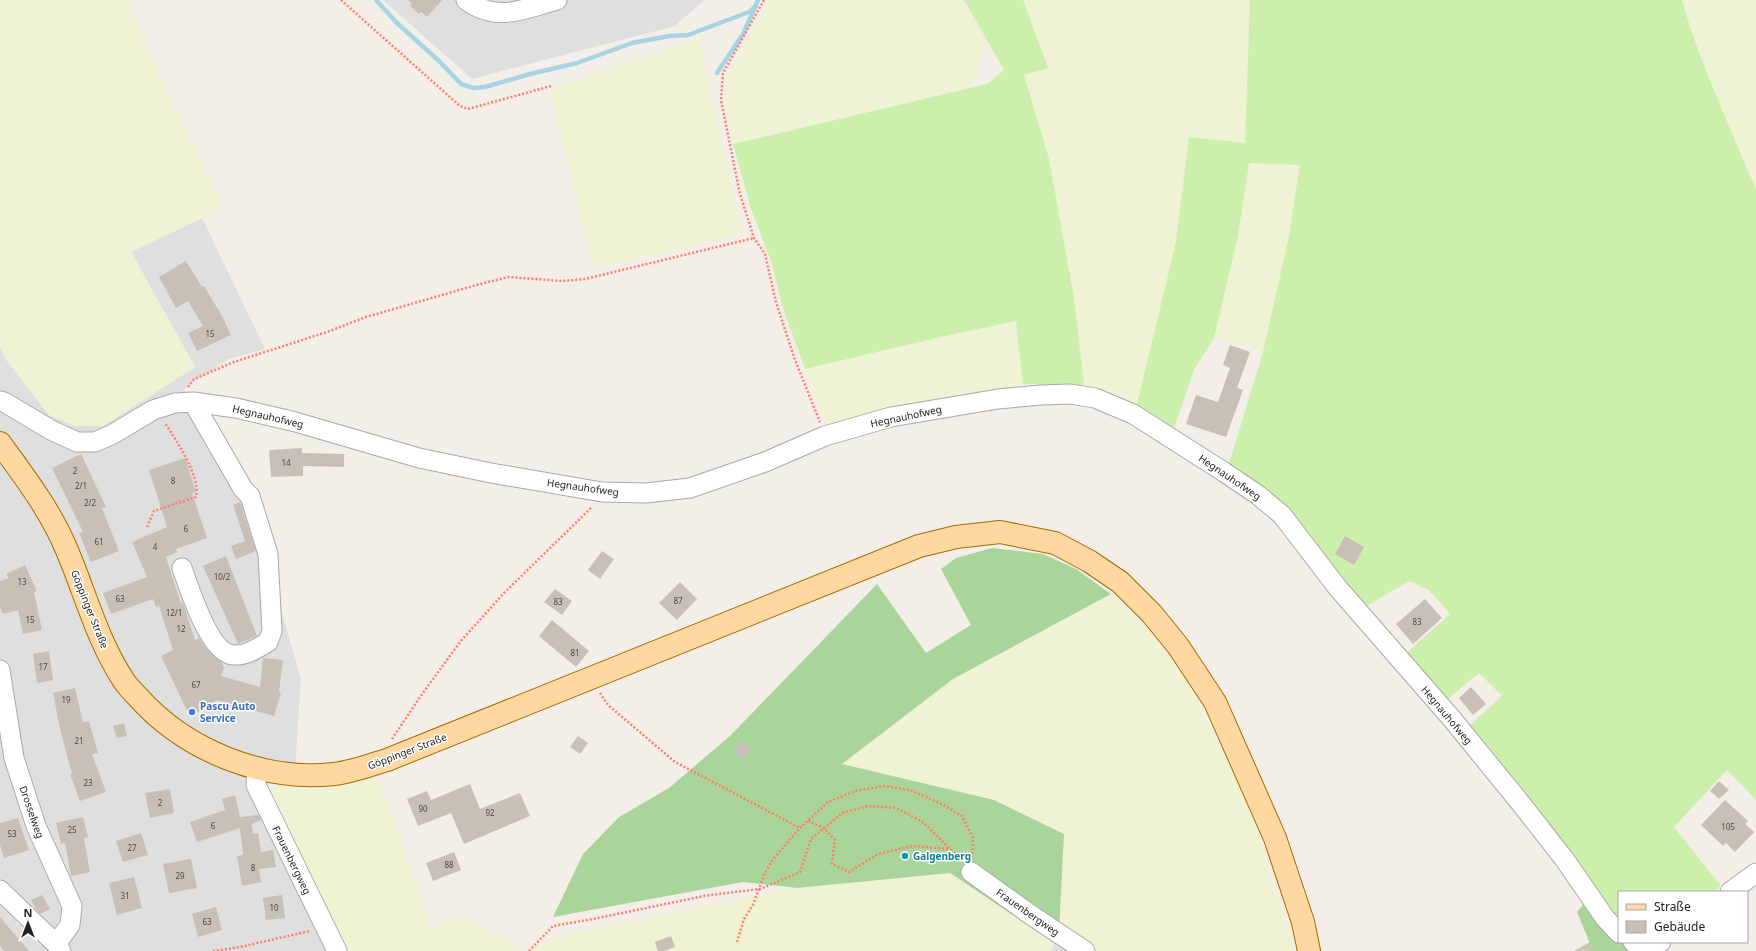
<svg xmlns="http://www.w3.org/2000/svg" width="1756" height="951" font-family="'Noto Sans',sans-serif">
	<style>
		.residential { fill: #e0dfdf }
		.construction { fill: #c8c8b2 }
		.farmland { fill: #eff2d3 }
		.grass { fill: #ccf0ab }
		.forest { fill: #aad59a }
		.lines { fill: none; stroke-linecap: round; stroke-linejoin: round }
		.stream { stroke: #a6d4e3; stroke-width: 4.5 }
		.building { fill: #c8bfb7 }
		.minor-casing { stroke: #a9a9a9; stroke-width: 21 }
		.major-casing { stroke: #a06d00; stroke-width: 24 }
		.path { stroke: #ff7e6d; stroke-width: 2.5; stroke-dasharray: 2 2; stroke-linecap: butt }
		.minor { stroke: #fff; stroke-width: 19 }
		.major { stroke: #ffd8a1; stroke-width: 22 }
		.shop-dot { fill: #3f7fe0; stroke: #fff; stroke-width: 1.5 }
		.culture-dot { fill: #0f9aa8; stroke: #fff; stroke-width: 1.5 }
		.labels { text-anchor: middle; stroke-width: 3; stroke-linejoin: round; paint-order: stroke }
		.number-label { font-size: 8px; fill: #4c4947 }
		.street-label { font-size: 10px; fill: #222; stroke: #fff }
		.shop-label { font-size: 10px; font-weight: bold; fill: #366cbe; stroke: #fff; text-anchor: start }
		.culture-label { font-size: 10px; font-weight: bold; fill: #0d838f; stroke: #fff; text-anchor: start }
	</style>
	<rect width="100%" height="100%" fill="#f3efe8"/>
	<path class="residential" d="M383,0H704L675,26L472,79Z
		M202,218L265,349L229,359L184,389L246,488L301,679L295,768L248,761L332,951H0V347L7,361L49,415L103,426L195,367L131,252Z
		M1059,931L1087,951H1051Z"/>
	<path class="construction" d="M1590,942L1642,951H1574Z"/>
	<path class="farmland" d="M0,0H125L223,208L131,252L195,367L103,426H75L49,415L7,361L0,347Z
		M769,0H964L987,43L971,87L733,144L725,100L729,71Z
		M1023,0H1250L1245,143L1189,137L1176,242L1137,404L1121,395L1084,385L1074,298L1049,159L1024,75L1048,67Z
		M1682,0H1756V187L1749,166L1738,147L1713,89Z
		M699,37L742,234L593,268L550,90Z
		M1249,163L1301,165L1289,236L1263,352L1214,338L1238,236Z
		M1016,321L1023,384L908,405L828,426L805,369L945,336Z
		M1111,594L1153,635L1186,679L1246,800L1294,939V951H1087L842,764L953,679Z
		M378,777L432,928L466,918L525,951H351L334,928L270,787Z
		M950,873L1053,942L1051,951H527L551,937L797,888Z"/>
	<path class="grass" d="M964,0H1023L1048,68L1024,75L1049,159L1074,298L1084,385L1023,384L1016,321L945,336L805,369L782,306L772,264L751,209L733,144L987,84L1004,70Z
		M1250,0H1682C1695,47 1715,93 1734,138C1742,155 1748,172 1756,189V800L1727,770L1674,827L1721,886L1713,892H1619V926L1467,728L1502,696L1479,673L1443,703L1403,656L1450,614L1429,590L1409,581L1362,609L1228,467L1263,352L1289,236L1300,165L1249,163L1238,236L1214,338L1194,370L1174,428L1137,404L1176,242L1189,137L1245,143Z"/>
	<path class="forest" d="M992,548L1043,554L1076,569L1111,594L953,679L842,764L994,800L1064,834L1059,931L1053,942L950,873L797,888L743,882L553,917L583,854L619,817L669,788L731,735L877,584L926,653L971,625L941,569L956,558Z
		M1584,904L1616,940L1638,951H1593L1577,912Z"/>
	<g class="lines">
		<path class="stream" d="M376,0L397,23L439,61L461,84L473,88L485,87L530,74L577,63L632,43L669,36L688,35L749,12L755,7
			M717,73L743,34L758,0"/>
	</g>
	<path class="building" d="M408,0H442L427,17L421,12L419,14L410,6L412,4Z
		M186,261L202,287L204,286L222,316L231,335L197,351L188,333L203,326L188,301L176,308L159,277Z
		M1230,345L1250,352L1237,388L1243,390L1226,437L1186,424L1196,395L1218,402L1230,368L1223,365Z
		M302,448V453L344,454V467L303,466V476L271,477L269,450Z
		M81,454L106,507L102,508L119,551L91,562L79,533L83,532L52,468Z
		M185,458L196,492L192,493L207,538L176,549L177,552L166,557L181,604L183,603L195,640L199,638L208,651L221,662L224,667L221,676L260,687L263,658L283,660L279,692L281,693L274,716L217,700L190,717L161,656L173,650L159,606L156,607L153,599L111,614L103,593L147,577L132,542L167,527L149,470Z
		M240,502L256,551L236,559L231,546L245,541L233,505Z
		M1345,536L1364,547L1354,565L1335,554Z
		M602,551L614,559L600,579L588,570Z
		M226,556L257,636L238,644L203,566Z
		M25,565L37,591L34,592L42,630L23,634L18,610L3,614L0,607V581L9,578L6,574Z
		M680,582L697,599L677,620L659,603Z
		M555,589L572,601L562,615L544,602Z
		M1425,599L1442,618L1413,644L1396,624Z
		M552,620L589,651L576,667L539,636Z
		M49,651L53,680L37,683L33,654Z
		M1471,687L1486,704L1473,715L1459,698Z
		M75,688L83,722L89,721L98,753L92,754L106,792L80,801L70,774H72L60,729L53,693Z
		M124,723L127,736L117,738L113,726Z
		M578,736L588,743L580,754L570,747Z
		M740,742L751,748L744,759L734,753Z
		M1719,781L1729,790L1719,799L1710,791Z
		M470,784L480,809L520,793L530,816L464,844L451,813L418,826L407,799L427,791L431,800Z
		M170,789L174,813L150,818L145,793Z
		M235,795L240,817L258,815L261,820L252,824L253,834L258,833L261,852L273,850L276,867L259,869L261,882L242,886L237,856L243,855L240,828L197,842L190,822L225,810L222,799Z
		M1725,800L1748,821L1745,824L1754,832L1735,852L1726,843L1723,846L1701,825Z
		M83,817L88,837L84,838L90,872L71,876L65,843L61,844L56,823Z
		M18,818L29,850L4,858L0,845V823Z
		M141,833L148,855L123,862L116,841Z
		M454,852L461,870L433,881L426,863Z
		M191,859L197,888L169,893L163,864Z
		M134,877L142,908L117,915L109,883Z
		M42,895L50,909L40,914L36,909L31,900Z
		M282,895L285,918L266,920L263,898Z
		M216,907L222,930L198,937L192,914Z
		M0,917L29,951H4L0,946Z
		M671,936L675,947L664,951H658L655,942Z"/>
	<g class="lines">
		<g class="minor-casing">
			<path id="minor" d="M466,0C497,23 524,9 557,0
				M0,401L4,402L51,430L77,442H95L113,434L153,410L175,403L193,402L236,408L292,421L419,458L491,473L602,492L646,493L690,488L765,462L825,436L891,417L998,399L1041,395L1070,394L1095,398L1133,414L1224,472L1258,495L1282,515L1337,587L1452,719L1522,805L1565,860L1605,918L1619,933
				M182,568C189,588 210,655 234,655C246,656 258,648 268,642L272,631L268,554L250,496L243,489L193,402
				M0,670L14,758L36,826L72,906L70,925L56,944
				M257,768L256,785L337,951
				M971,872L1031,915L1085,951
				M0,890L56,944L61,951
				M1730,892L1756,873
				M1633,942L1652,945L1661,942"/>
		</g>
		<g class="major-casing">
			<path id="major" d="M0,443C24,476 50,510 66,548C85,592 97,640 124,681C128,687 133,692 138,697C185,750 263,782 334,774C352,772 370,765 387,760L919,546L956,537L1000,532L1055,543L1089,561L1120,582L1152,614L1178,646L1215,702L1275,838L1303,922L1309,951"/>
		</g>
		<path class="path" d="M341,0L460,106L468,109L551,86
			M764,0L723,73L721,100L740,194L754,238L765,254L776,302L795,360L820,422
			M188,387L194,379L234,362L327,332L366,317L480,284L509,277L561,281L585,279L754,238
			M147,527L154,511L196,497C201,477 176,440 165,423
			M600,693L608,705L675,762L800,828
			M392,739L420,697L460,642L504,593L592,507
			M808,821L824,828L835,840L832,864L849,872L878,854L913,846L949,849
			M737,942L744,919L753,905L765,873L774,858L800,828L828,802L855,791L884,786L910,790L940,803L962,816L973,838L972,857
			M213,951L240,947L310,931
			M529,951L553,926L593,919L704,896L760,889L800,872L811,839L842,813L868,806L897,808L924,823L961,860"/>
		<use href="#minor" class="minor"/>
		<use href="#major" class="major"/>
	</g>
	<circle class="shop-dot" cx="192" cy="712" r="4"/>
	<circle class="culture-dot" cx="905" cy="856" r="4"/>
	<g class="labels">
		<g class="number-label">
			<text x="210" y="337">15</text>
			<text x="286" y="466">14</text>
			<text x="75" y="474">2</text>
			<text x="173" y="484">8</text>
			<text x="81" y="489">2/1</text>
			<text x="90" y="506">2/2</text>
			<text x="186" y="532">6</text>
			<text x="99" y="545">61</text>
			<text x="155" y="550">4</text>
			<text x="222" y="580">10/2</text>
			<text x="22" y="585">13</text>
			<text x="120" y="602">63</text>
			<text x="678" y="604">87</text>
			<text x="558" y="605">83</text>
			<text x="174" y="616">12/1</text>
			<text x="30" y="623">15</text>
			<text x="1417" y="625">83</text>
			<text x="181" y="632">12</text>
			<text x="575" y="656">81</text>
			<text x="43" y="670">17</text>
			<text x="196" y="688">67</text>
			<text x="66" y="703">19</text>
			<text x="79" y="744">21</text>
			<text x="88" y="786">23</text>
			<text x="160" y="806">2</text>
			<text x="423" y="812">90</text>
			<text x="490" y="816">92</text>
			<text x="213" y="829">6</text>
			<text x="1728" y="830">105</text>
			<text x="72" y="833">25</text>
			<text x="12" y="837">53</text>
			<text x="132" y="851">27</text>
			<text x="449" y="868">88</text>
			<text x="253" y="871">8</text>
			<text x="180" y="879">29</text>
			<text x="125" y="899">31</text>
			<text x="274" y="911">10</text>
			<text x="207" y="925">63</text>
		</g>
		<g class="street-label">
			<text transform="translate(268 416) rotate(13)" y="4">Hegnauhofweg</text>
			<text transform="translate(906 416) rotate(-12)" y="4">Hegnauhofweg</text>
			<text transform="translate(1230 477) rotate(34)" y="4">Hegnauhofweg</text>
			<text transform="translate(583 487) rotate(8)" y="4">Hegnauhofweg</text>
			<text transform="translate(90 609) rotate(68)" y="4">Göppinger Straße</text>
			<text transform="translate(1447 715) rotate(50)" y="4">Hegnauhofweg</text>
			<text transform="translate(407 751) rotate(-21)" y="4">Göppinger Straße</text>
			<text transform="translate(32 812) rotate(71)" y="4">Drosselweg</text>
			<text transform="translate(292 860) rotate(64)" y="4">Frauenbergweg</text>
			<text transform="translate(1028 912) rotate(35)" y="4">Frauenbergweg</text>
		</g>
		<g class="shop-label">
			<text x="200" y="710">Pascu Auto<tspan x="200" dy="12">Service</tspan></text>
		</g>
		<g class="culture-label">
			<text x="913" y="860">Galgenberg</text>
		</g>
	</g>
	<rect x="1618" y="891" width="130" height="52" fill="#ffffff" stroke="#a7a7a7"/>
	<rect x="1626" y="904" width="20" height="6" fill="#ffd8a1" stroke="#a7a7a7"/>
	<text x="1654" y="911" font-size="12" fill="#222222">Straße</text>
	<rect x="1626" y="921" width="20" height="12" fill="#c8bfb7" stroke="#a7a7a7"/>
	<text x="1654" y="931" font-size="12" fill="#222222">Gebäude</text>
	<g transform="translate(28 923)" stroke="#ffffff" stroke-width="3" paint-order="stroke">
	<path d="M0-3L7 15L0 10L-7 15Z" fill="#222222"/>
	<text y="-6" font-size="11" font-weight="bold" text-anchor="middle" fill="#222222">N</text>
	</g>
</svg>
